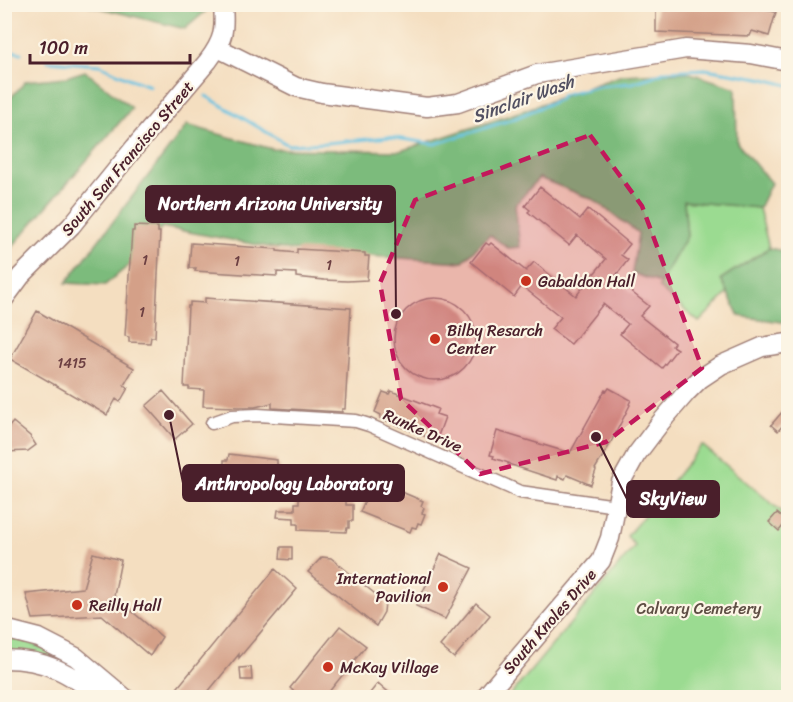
<svg xmlns="http://www.w3.org/2000/svg" width="793" height="702" font-family="Sriracha,sans-serif">
	<style>
		.green { fill: #9bdb91; stroke: #727d5e; stroke-width: 1.5 }
		.forest { fill: #7cbb7b; stroke: #636d53; stroke-width: 1.5 }
		.lines { fill: none; stroke-linecap: round; stroke-linejoin: round }
		.stream { stroke: #63c1e1; stroke-width: 3 }
		.building { fill: #d4a088 }
		.street-casing { stroke: #9f7e76; stroke-width: 15 }
		.secondary-casing { stroke: #9f7e76; stroke-width: 21 }
		.street { stroke: #fff; stroke-width: 12 }
		.secondary { stroke: #fff; stroke-width: 18 }
		.marked { fill: #c2185b; fill-opacity: 0.2; stroke: #c2185b; stroke-width: 4.5; stroke-dasharray: 12 8; stroke-linejoin: round }
		.poi-dot { fill: #c8321e; stroke: #fcf5e5; stroke-width: 2 }
		.labels { text-anchor: middle; stroke-width: 4.5; stroke-linejoin: round; paint-order: stroke }
		.number-label { font-size: 14px; fill: #6c3f42 }
		.street-label { font-size: 16px; fill: #4a1f2b; stroke: #fcf5e5 }
		.poi-label { font-size: 16px; fill: #4a1f2b; stroke: #fcf5e5; text-anchor: start }
		.park-label { font-size: 16px; fill: #5e4e44; stroke: #fcf5e5 }
		.water-label { font-size: 18px; font-style: italic; fill: #525062; stroke: #fcf5e5 }
		.leader { fill: none; stroke: #4a1f2b; stroke-width: 2 }
		.callout-dot { fill: #4a1f2b; stroke: #fcf5e5; stroke-width: 2 }
		.callout { fill: #4a1f2b; stroke: #4a1f2b; stroke-width: 2 }
		.callout-label { font-size: 18px; text-anchor: middle; font-weight: bold; fill: #fff }
	</style>
	<rect width="100%" height="100%" fill="#fcf5e5"/>
	<filter id="ink" filterUnits="userSpaceOnUse"><feTurbulence type="fractalNoise" baseFrequency=".0167" numOctaves="2"/><feDisplacementMap in="SourceGraphic" scale="12" xChannelSelector="R" yChannelSelector="G"/><feConvolveMatrix kernelMatrix="1 2 1 2 8 2 1 2 1" color-interpolation-filters="sRGB"/></filter>
	<filter id="wash" filterUnits="userSpaceOnUse"><feTurbulence type="fractalNoise" baseFrequency=".008" numOctaves="4" result="noise"/><feDisplacementMap in="SourceGraphic" scale="24" xChannelSelector="R" yChannelSelector="G"/><feGaussianBlur stdDeviation="1.35" result="paint"/><feColorMatrix in="noise" values="0 0 0 0 0 0 0 0 0 0 0 0 0 0 0 0 0 1.4 0 .05"/><feComposite in="paint" operator="in"/></filter>
	<g filter="url(#wash)">
		<rect width="100%" height="100%" fill="#f4dec0"/>
		<path class="green" d="M684,201L759,208L769,248L721,279L728,293L699,322L659,288L660,283L687,236Z
			M702,445L788,517V697L508,698L635,546L627,536Z
			M5,636L25,640L71,662L69,668L5,651Z"/>
		<path class="forest" d="M205,4L207,10L185,29L88,5Z
			M85,71L132,108L5,255V104L26,81L66,77Z
			M687,72L736,88L737,143L771,183L759,208L684,201L687,236L660,283L632,273L638,233L594,200L539,178L515,205L520,247L508,248L490,235L462,262L322,253L274,248L162,227L140,256L105,285L66,283L187,125L272,149L400,151L502,118L622,75Z
			M769,248L788,252V323L739,316L721,279Z"/>
		<g class="lines">
			<path class="stream" d="M4,53L11,51L21,53
				M48,61L100,65L128,78L150,86
				M206,96L288,145L326,143L389,137L435,144L513,119L560,99L561,96L565,94L599,86L632,83L651,77L666,71L705,69L760,78L788,85"/>
		</g>
		<g id="blocks">
			<path class="building" d="M656,4H759V9L776,12L769,36L752,31L750,36L656,32Z
				M540,187L580,219L588,209L630,244L621,255L628,260L614,278L649,306L640,316L674,343L672,346L677,349L662,368L620,334L628,324L603,304L571,344L551,329L561,317L522,286L514,297L471,262L486,243L489,245L491,243L526,271L534,262L576,296L606,259L577,235L569,245L528,212L530,210L525,206Z
				M134,226L158,227V232H160L155,337H151L150,343L129,342V337L125,336L132,231H134Z
				M191,243L277,249V251L297,253V249L365,253V256H369L367,280L347,281L324,280L296,277V273L277,272V276L195,271L196,268H189Z
				M205,298L351,308L345,409H342V412L272,408V403L255,407H239L203,406L204,390L189,389V387H184L188,306H190V302L205,303Z
				M394 339a41 41 0 1 1 82 0a41 41 0 1 1-82 0Z
				M37,311L134,368L124,385L128,388L120,402L116,399L107,415L10,359Z
				M609,388L631,400L629,404L630,405L609,446L595,469L596,470L591,485L567,475L565,479L558,476L557,480L508,464L509,463L493,458L494,456L490,455L497,431L570,453L605,390L607,391Z
				M163,391L192,424L175,439L146,406Z
				M391,391L438,409L436,414L445,417L438,436L429,433L427,437L380,418L381,415L375,412L383,392L389,394Z
				M789,404V418L778,431L771,425Z
				M13,422L30,436L36,445L28,451L4,452V428H8Z
				M229,454L277,460V465L280,466L279,473H282L281,483H279L278,488H274V494L225,488L226,483L222,482L223,477L220,476L221,466L224,467V460H228Z
				M378,482L423,501L421,506L424,508L422,513L425,514L421,524L418,523L416,528L412,527L410,532L360,512L369,491L371,492L373,485L376,487Z
				M299,495L321,496V498L346,499V505H353V521H349V528H347L346,532L298,530V524H294V518L277,517L278,510H295V503H299Z
				M777,513L787,521L779,531L769,522Z
				M281,547H292V560L280,559Z
				M93,553L121,560L114,596L162,637L150,656L102,615L33,619L26,594L83,588Z
				M441,554L472,568L445,619L416,606Z
				M322,557L331,558L385,602L384,612L376,626L308,572Z
				M275,569L297,589L239,658V654L203,698H169Z
				M476,603L490,615L454,658L440,646Z
				M340,626L366,646L324,698H301L290,688Z
				M251,667L252,680H241L240,668Z
				M378,683L395,698H366Z"/>
		</g>
	</g>
	<g filter="url(#ink)">
		<use href="#blocks" fill-opacity="0" stroke="#9f7e76" stroke-width="1.5"/>
		<g class="lines">
			<g class="street-casing">
				<path id="street" d="M212,423L232,416L258,415L356,421L369,425L520,492L616,506"/>
			</g>
			<g class="secondary-casing">
				<path id="secondary" d="M218,48L296,87L322,93L427,107L458,103L537,74L686,49L751,54L788,61
					M4,299L21,276L71,226L135,147L208,61C224,40 225,30 223,4
					M4,629L39,638L76,657L125,698
					M4,659C46,659 70,673 102,698
					M484,698L601,561L610,538L621,482L636,455L661,422L686,393L700,379L721,365L762,347L788,343"/>
			</g>
			<use href="#street" class="street"/>
			<use href="#secondary" class="secondary"/>
		</g>
	</g>
	<path class="marked" d="M590,135L642,206L702,368L606,442L480,474L401,399L380,283L415,200Z"/>
	<g class="poi-dot">
		<circle cx="526" cy="281" r="6"/>
		<circle cx="435" cy="339" r="6"/>
		<circle cx="443" cy="587" r="6"/>
		<circle cx="77" cy="605" r="6"/>
		<circle cx="328" cy="667" r="6"/>
	</g>
	<g class="labels">
		<g class="number-label">
			<text x="145" y="265">1</text>
			<text x="237" y="266">1</text>
			<text x="329" y="270">1</text>
			<text x="142" y="317">1</text>
			<text x="72" y="368">1415</text>
		</g>
		<g class="street-label">
			<text transform="translate(127 158) rotate(-50)" y="6">South San Francisco Street</text>
			<text transform="translate(423 430) rotate(24)" y="6">Runke Drive</text>
			<text transform="translate(549 621) rotate(-49)" y="6">South Knoles Drive</text>
		</g>
		<g class="poi-label">
			<text x="538" y="287">Gabaldon Hall</text>
			<text x="447" y="336">Bilby Resarch<tspan x="447" dy="18">Center</tspan></text>
			<text x="431" y="584" text-anchor="end">International<tspan x="431" dy="18">Pavilion</tspan></text>
			<text x="89" y="611">Reilly Hall</text>
			<text x="340" y="673">McKay Village</text>
		</g>
		<g class="park-label">
			<text x="699" y="614">Calvary Cemetery</text>
		</g>
		<g class="water-label">
			<text transform="translate(523 99) rotate(-20)" y="6">Sinclair Wash</text>
		</g>
	</g>
	<path class="leader" d="M396 314L395 204M169 415L183 483M596 437L627 499"/>
	<g class="callout-dot">
		<circle cx="396" cy="314" r="6"/>
		<circle cx="169" cy="415" r="6"/>
		<circle cx="596" cy="437" r="6"/>
	</g>
	<g class="callout">
		<rect x="146" y="186" width="249" height="36" rx="6"/>
		<rect x="183" y="465" width="221" height="36" rx="6"/>
		<rect x="627" y="481" width="92" height="36" rx="6"/>
	</g>
	<g class="callout-label">
		<text x="270" y="210">Northern Arizona University</text>
		<text x="294" y="490">Anthropology Laboratory</text>
		<text x="673" y="505">SkyView</text>
	</g>
	<rect width="793" height="702" fill="none" stroke="#fcf5e5" stroke-width="24"/>
	<path d="M30 54v9h160v-9" fill="none" stroke="#4a1f2b" stroke-width="3"/>
	<text x="39" y="54" font-size="18" fill="#4a1f2b" stroke="#fcf5e5" stroke-width="4.5" paint-order="stroke">100 m</text>
</svg>
